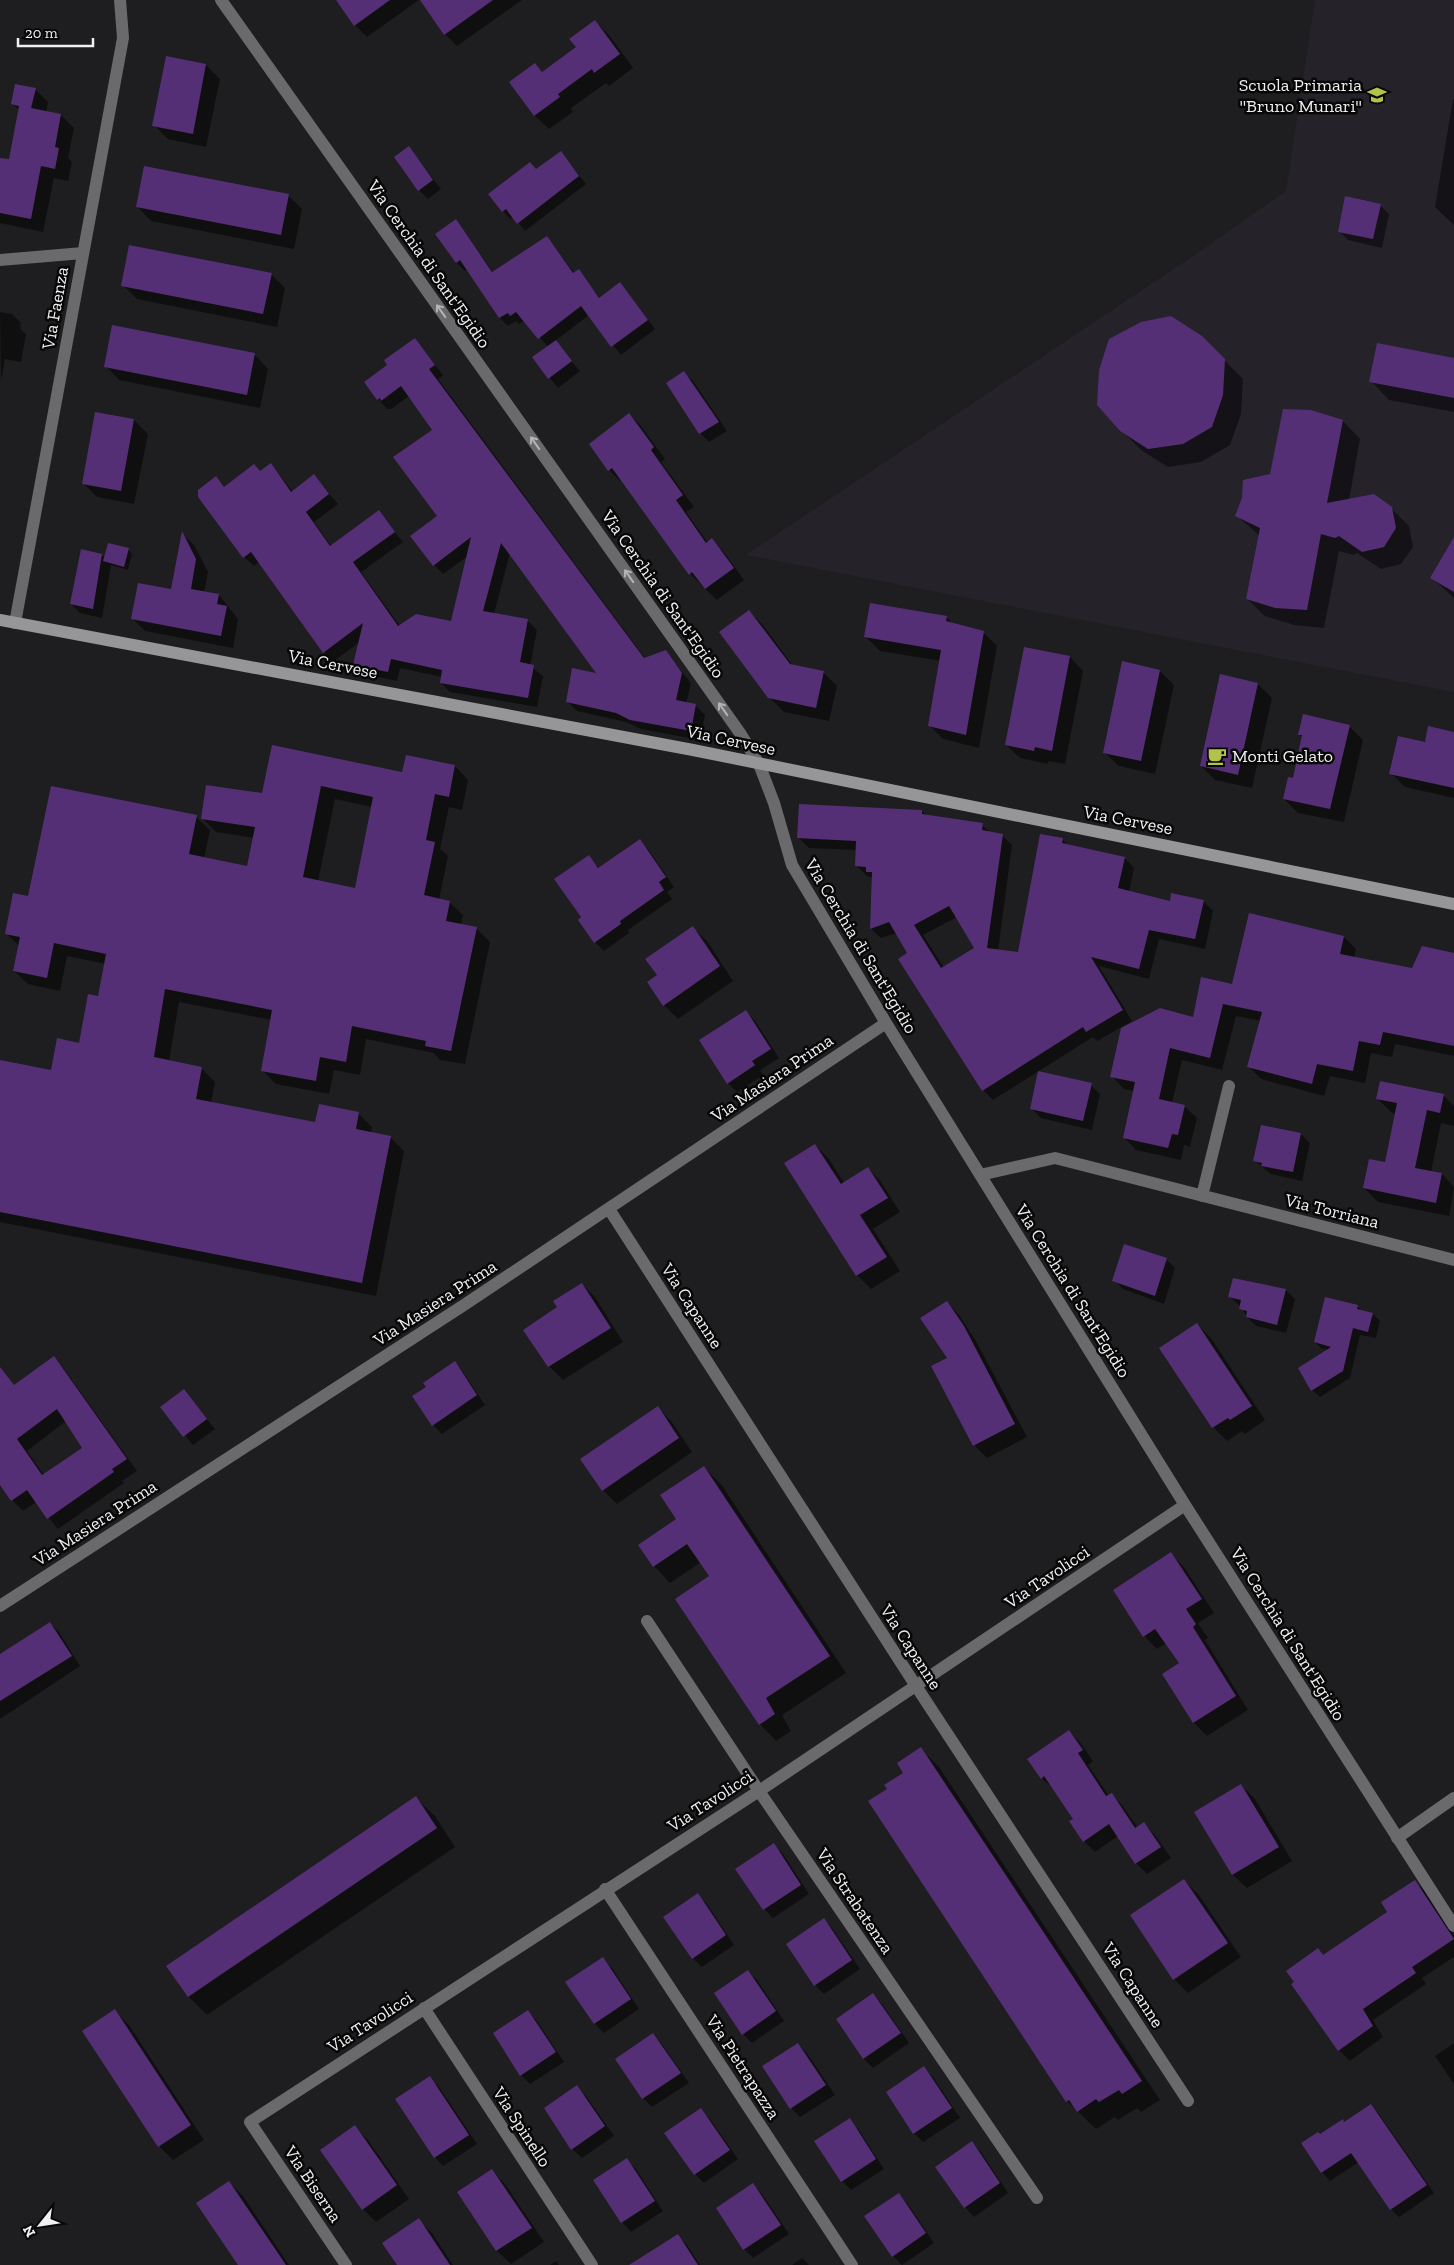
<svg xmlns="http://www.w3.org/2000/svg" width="1454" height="2265" font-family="'Zilla Slab',serif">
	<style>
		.built { fill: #26222a }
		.shadow { fill: #0007; fill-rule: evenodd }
		.building { fill: #552f75; fill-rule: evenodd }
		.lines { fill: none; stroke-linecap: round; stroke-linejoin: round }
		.minor { stroke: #6a696b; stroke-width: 12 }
		.secondary { stroke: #969597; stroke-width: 12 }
		.oneway { stroke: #b4b3b5 }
		.labels { text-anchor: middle; stroke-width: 5; stroke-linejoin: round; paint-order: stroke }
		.poi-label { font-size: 18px; fill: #f0f0f1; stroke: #080708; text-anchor: end }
		.street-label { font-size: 18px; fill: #f0f0f1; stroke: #080708 }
	</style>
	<rect width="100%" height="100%" fill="#1e1d1f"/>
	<path class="built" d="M1315,0H1454V692L746,555L1199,252L1286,191Z"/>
	<path class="shadow" d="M338,0H419L367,37L355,25Z
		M421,0H522L457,46L445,34Z
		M595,21L609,35L633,68L609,86L606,83L571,108L573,112L549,129L535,116L511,82L535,65L543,73L578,48Z
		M206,65L220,79L206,147L168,139L154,125Z
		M35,89L48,102L46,112L61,115L74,128L68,158L72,162L68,181L54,178L43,232L0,223V159L10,160L20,111L13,104Z
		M1453,99H1454V225L1435,207Z
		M409,148L441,189L428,199L419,190Z
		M561,153L586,184L525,231L513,217L510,219L503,211L537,170Z
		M288,195L302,209L294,249L151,221L138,207Z
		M1380,205L1389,214L1382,248L1348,240L1339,231Z
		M456,221L494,273L547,237L575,274L578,271L600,298L620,284L655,329L621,355L589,315L555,341L580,371L558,388L534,358L548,347L525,320L519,324L516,321L508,326L500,318L468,269L465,271L457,263L437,234Z
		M271,274L285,288L277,327L137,299L123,285Z
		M0,312L12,314L21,323L20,329L26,334L21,362L5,359L1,381Z
		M1201,337L1243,379L1241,414L1230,445L1201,462L1168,467L1141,450L1121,430Z
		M415,339L443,375L438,379L645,658L665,652L691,683L686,704L695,705L705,715L700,740L641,729L626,722L577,711L567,701L599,675L510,553L494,614L527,620L537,630L530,666L543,676L537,707L450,692L441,683L442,677L400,668L397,681L364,674L355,665L360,642L334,661L324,652L259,562L254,566L244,557L216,478L225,487L261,472L271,464L293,492L314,476L338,504L314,522L331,546L378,512L403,542L361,572L400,626L452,622L468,556L443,574L434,565L439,516L433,430L409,396L391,409H387L378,399L388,365Z
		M255,355L268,369L260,408L119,380L106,366Z
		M1454,359V412L1389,400L1371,381Z
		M684,373L693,381L727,431L709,442L700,433L668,383Z
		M96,413L134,420L148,434L134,504L97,497L83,483Z
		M629,414L640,425L665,459L661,462L694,507L686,512L708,543L712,540L723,551L744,580L717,600L690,574L622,480L620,481L609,470Z
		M1343,421L1360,439L1349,500L1391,508L1409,526L1413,547L1401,564L1381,569L1357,553L1354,555L1339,551L1324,628L1294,625L1265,616L1247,599L1260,536L1237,516L1271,476Z
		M182,534L194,545L208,572L204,593L219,595L238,619L233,648L145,631L133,619L172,590Z
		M1454,540V598L1432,578Z
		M128,549L132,554L128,570L111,565L102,618L80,613L71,604L102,555L105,558Z
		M749,611L763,625L793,666L823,672L837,686L829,721L784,712L769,697Z
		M947,618L952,623L983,632L997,646L979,748L943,739L929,725L941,661L880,651L866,637Z
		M1070,657L1083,671L1065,764L1048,761V764L1020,758L1006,745Z
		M1160,671L1174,685L1155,774L1119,766L1105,753Z
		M1258,684L1272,698L1252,788L1215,780L1201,766Z
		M1349,726L1363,740L1344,822L1298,813L1284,799L1294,779L1303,738L1300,735Z
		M1454,733V798L1405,787L1391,773L1426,743Z
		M455,766L468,780L462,810L449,807L440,849L448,856L439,900L449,902L463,915L461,925L476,928L490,942L465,1064L440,1060L434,1053L366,1039L360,1075L334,1070L329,1094L276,1084L263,1071L272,1020L179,1002L169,1061L201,1068L215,1082L211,1103L316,1123L358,1113L372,1127L371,1134L390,1137L404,1151L376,1296L0,1222V1061L52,1071L80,1044L99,998L106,964L67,956L60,991L28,984L14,971L19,946L6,933L29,898L196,817L210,830L204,859L248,868L254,838L216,832L202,818L263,794ZM335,799L372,807L356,889L318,881Z
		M922,811L927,816L982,825L991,833L1002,835L1012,845L998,951L1019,954L1062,839L1069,846L1125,858L1134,868L1129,892L1171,902L1203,901L1213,911L1205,949L1159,939L1149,979L1099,966L1132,1021L1097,1041L1093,1037L993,1100L983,1090L900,959L909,954L897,933L881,938L871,929L873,878L867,876L857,866V850L809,848L799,838ZM957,917L975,948L944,968L923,935Z
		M639,840L648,849L674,887L667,892L672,899L628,930L629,933L604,951L595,942L583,917L589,857L599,868Z
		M693,928L707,941L733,981L678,1019L664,1005L648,983L659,976Z
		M1344,937L1356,949L1354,958L1412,970L1454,954V1056L1395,1044L1392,1057L1371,1053L1365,1083L1330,1076L1324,1096L1261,1079L1249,1067L1261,1021L1236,1016L1222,1070L1182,1060L1172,1103L1184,1106L1197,1118L1190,1147L1184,1145L1181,1160L1136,1150L1124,1137L1134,1091L1124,1089L1112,1076L1194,1018L1233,985Z
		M746,1012L755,1021L779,1058L760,1070L763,1075L737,1092L728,1083Z
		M1091,1085L1100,1094L1092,1130L1041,1118L1031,1108Z
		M1443,1095L1454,1106V1126L1441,1123L1431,1172L1442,1174L1454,1187L1449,1216L1378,1202L1364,1188L1386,1163L1396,1114L1392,1113L1378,1099Z
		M1301,1134L1310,1143L1302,1181L1271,1174L1255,1161Z
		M815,1145L829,1159L844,1183L868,1168L881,1182L900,1212L873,1229L900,1271L871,1289L857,1275L786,1164Z
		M1166,1259L1175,1268L1164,1304L1123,1289L1114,1280Z
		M1234,1280L1286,1290L1295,1299L1286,1333L1256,1326L1247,1317L1241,1307L1230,1297Z
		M582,1284L595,1297L623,1342L563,1380L549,1366L524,1330L559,1308Z
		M947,1302L959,1315L976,1341L1027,1437L987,1458L974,1445Z
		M1357,1306L1362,1311L1373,1314L1380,1321L1376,1338L1360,1335L1350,1378L1320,1397L1312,1390L1328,1350L1322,1349L1315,1342Z
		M1197,1324L1211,1338L1265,1420L1245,1434L1242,1431L1227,1441L1213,1427Z
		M54,1358L64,1369L137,1471L122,1481L124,1483L58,1529L36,1502L23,1511L12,1500L0,1482V1406ZM66,1421L84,1448L44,1475L27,1451Z
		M454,1363L463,1372L485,1405L442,1434L433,1425L427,1387Z
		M184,1391L215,1429L193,1445L162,1408Z
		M657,1407L671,1421L692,1452L617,1504L603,1490Z
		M704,1468L721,1484L846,1673L782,1715L791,1731L776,1741L760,1724L711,1576L701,1562L670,1583L654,1566Z
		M1171,1554L1184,1567L1214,1613L1198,1623L1208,1638L1205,1640L1248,1710L1207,1736L1194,1723L1163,1674L1180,1664L1166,1643L1157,1649L1144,1636Z
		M50,1623L59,1632L80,1666L0,1719V1655Z
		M1069,1731L1080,1742L1093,1761L1088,1765L1109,1796L1111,1794L1122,1805L1138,1828L1144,1824L1155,1835L1171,1858L1147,1874L1136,1863L1118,1836L1095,1852L1084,1841L1075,1819L1053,1788L1041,1778Z
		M921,1749L939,1767L1160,2100L1141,2112L1137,2108L1118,2120L1115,2117L1096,2129L1067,2101L889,1789L905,1773Z
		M1241,1785L1255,1799L1292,1861L1247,1888L1233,1875L1196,1813Z
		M416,1798L435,1816L455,1847L207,2015L189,1997L168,1966Z
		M774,1845L783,1854L809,1894L773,1918L764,1909Z
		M1184,1880L1198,1894L1241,1957L1188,1993L1174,1979Z
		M1415,1882L1426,1892L1454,1935V1957L1422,1978L1426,1984L1373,2020L1383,2037L1350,2061L1339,2050L1293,1985L1324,1956L1389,1912Z
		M698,1895L707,1904L734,1945L702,1967L692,1958Z
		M823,1919L832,1928L860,1969L824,1994L815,1985Z
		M602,1959L612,1968L639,2009L604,2033L595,2024Z
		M748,1971L757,1980L784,2021L752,2043L743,2034Z
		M873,1995L882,2004L909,2043L873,2068L864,2059L837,2019Z
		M115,2011L129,2025L204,2140L173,2160L159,2146Z
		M528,2012L537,2021L564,2062L530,2084L521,2075Z
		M653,2034L662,2044L689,2083L652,2107L643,2098L616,2059Z
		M1454,2043V2084L1435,2056Z
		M798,2044L807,2053L835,2095L800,2117L791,2108L764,2066Z
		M924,2068L933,2077L960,2118L923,2142L914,2133Z
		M430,2078L439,2087L477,2144L443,2166L435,2157Z
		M577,2087L586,2096L614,2136L582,2158L572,2149Z
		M1371,2105L1379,2114L1434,2193L1399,2217L1391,2209L1359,2162L1330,2181L1322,2172L1320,2136L1342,2120L1345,2123Z
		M701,2110L710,2119L738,2159L704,2183L695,2174Z
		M849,2120L858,2129L884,2169L851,2190L842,2181Z
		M355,2127L368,2140L409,2199L376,2222L363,2209Z
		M972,2143L981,2152L1008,2193L974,2217L965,2207Z
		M627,2160L636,2169L663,2211L631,2232L622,2222L595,2181Z
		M492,2171L505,2184L544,2242L511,2264L497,2251L459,2193Z
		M229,2182L243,2196L289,2265H240Z
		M753,2185L762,2194L789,2234L753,2258L744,2249Z
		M899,2195L908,2204L934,2243L902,2265L893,2256Z
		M418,2220L432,2233L453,2265H399Z
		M678,2236L687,2245L700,2265H652Z
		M802,2258L809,2265H792Z
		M556,2261L559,2265H550Z"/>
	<path class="building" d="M336,0H390L354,26Z
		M420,0H493L444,35Z
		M595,20L620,54L594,73L592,69L558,94L560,97L534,116L509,82L535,63L542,72L576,47L569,39Z
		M166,56L206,64L193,134L152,126Z
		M15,84L36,88L31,108L61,114L55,147L59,148L55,169L41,166L31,219L0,213V158L9,159L19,106L11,104Z
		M409,146L433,180L418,191L394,157Z
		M561,151L579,176L517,224L506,209L502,212L488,194L530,162L536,169Z
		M144,166L289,194L281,235L136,207Z
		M1345,196L1381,204L1373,239L1338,232Z
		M456,219L492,272L547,236L573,273L579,269L599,298L620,282L648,320L611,347L581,306L538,339L516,312L510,316L508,313L499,318L460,260L456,263L435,234Z
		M129,245L272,273L263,314L121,286Z
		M1171,316L1202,336L1225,359L1223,395L1212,427L1183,444L1148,449L1120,431L1097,405L1099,370L1109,339L1141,322Z
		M112,325L255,353L247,395L104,367Z
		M415,338L435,365L429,369L644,658L666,650L682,673L676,700L696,704L691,731L630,720L616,713L566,702L572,668L596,673L501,543L483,611L528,619L520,662L534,665L528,698L440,683L442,670L391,659L388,672L353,665L363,623L323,653L251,552L243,558L198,497V490L216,476L224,487L254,464L260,471L271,463L291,492L314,474L329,494L306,512L330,546L379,510L395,532L353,562L398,626L416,614L451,621L471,537L433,566L410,536L437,516L393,457L432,430L401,386L381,401L380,398L377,400L364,382L387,365L384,360Z
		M556,340L572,361L548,379L532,357Z
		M1377,343L1454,358V398L1369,382Z
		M684,371L719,422L699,434L666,383Z
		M1283,409L1311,410L1343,420L1327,503L1374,494L1392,507L1396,528L1384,547L1362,552L1339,536L1335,538L1321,534L1307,610L1275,608L1246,599L1260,528L1235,516L1242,498L1243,480L1270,474Z
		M95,412L134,419L121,491L82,484Z
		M629,413L654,447L651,450L683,495L676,500L706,543L712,538L734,568L705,589L692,572L689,575L612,468L608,471L589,444Z
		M182,531L196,559L191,589L219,594L217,604L227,606L221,636L131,619L138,583L171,589Z
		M1454,537V592L1430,578Z
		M108,543L129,548L124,567L103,561Z
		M81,549L102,554L93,609L70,604Z
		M870,603L947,616L946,621L984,631L966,735L928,726L941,650L864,637Z
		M749,610L790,664L824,671L816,708L768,698L719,632Z
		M1024,647L1070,656L1052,751L1035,747L1034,751L1005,745Z
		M1122,661L1160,670L1141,761L1103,753Z
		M1220,674L1258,683L1238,775L1200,766Z
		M1303,714L1350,725L1330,809L1283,799L1288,777L1293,778L1302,735H1298Z
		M1428,726L1454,732V788L1389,774L1398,736L1425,742Z
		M272,745L402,772L406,755L455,765L449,797L435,794L426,840L435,842L424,895L450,901L446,921L477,927L451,1051L425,1046L426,1041L352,1026L346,1062L320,1057L316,1081L261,1071L272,1010L165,989L154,1057L202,1067L196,1099L315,1122L319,1104L359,1112L356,1129L391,1136L362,1283L0,1212V1060L51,1070L57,1038L79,1043L88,994L98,996L106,954L54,943L47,978L13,971L20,937L5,934L13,893L28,896L51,786L197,815L189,854L247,866L255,827L201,819L206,785L262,793ZM321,786L373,797L355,888L303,877Z
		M799,804L922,810V814L983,823L982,830L1003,834L987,948L1018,952L1040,834L1063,838L1062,843L1125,857L1118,888L1170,901L1171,893L1204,900L1195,939L1149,930L1139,969L1091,957L1123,1010L1086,1032L1083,1027L982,1091L898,959L907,953L889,922L870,929L872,872H866V867L855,866L856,841L797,838ZM949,906L974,948L941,968L914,925Z
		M640,839L666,877L659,882L664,890L620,921L621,924L594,943L578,920L581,917L554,879L589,855L598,868Z
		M1249,913L1344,936L1340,954L1412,968L1422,946L1454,953V1046L1383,1032L1380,1045L1359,1041L1353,1071L1317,1064L1312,1084L1247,1067L1262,1012L1223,1004L1210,1058L1170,1048L1159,1099L1185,1105L1178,1135L1172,1134L1168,1148L1123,1138L1135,1082L1110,1077L1121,1028L1160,1008L1193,1017L1201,977L1232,984Z
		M693,926L720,966L663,1006L647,982L657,975L645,959Z
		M746,1010L771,1049L752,1061L755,1065L727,1084L699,1040Z
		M1038,1071L1092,1083L1083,1121L1030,1109Z
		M1380,1081L1444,1094L1440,1113L1427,1110L1415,1168L1442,1173L1436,1203L1363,1188L1369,1159L1385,1162L1397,1103L1376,1099Z
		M1261,1125L1301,1133L1293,1172L1261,1166L1262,1163L1253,1161Z
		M815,1144L841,1184L868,1167L888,1198L860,1215L887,1257L856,1276L784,1163Z
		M1124,1244L1167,1258L1155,1296L1112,1281Z
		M1233,1278L1286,1289L1277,1325L1246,1317L1247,1311L1239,1309L1241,1300L1228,1297Z
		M582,1283L611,1328L548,1367L523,1330L557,1307L553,1301Z
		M1325,1297L1358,1305L1357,1309L1373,1313L1368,1332L1353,1328L1343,1371L1311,1391L1298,1368L1331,1347L1314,1342Z
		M947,1301L964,1326L1015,1424L973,1446L931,1366L947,1358L920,1318Z
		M1197,1323L1252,1406L1230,1420L1228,1418L1212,1428L1159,1348Z
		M54,1356L127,1459L112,1469L114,1472L47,1519L27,1490L11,1501L0,1485V1367L14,1385ZM57,1409L82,1448L42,1475L17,1439Z
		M455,1361L477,1395L432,1426L412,1396L426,1387L423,1383Z
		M184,1389L207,1419L183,1437L160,1407Z
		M658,1406L679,1438L602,1491L580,1459Z
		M704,1466L830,1656L766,1698L775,1714L759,1725L675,1599L709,1576L687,1544L653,1567L638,1545L676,1519L660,1495Z
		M1171,1552L1202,1599L1186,1609L1196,1624L1193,1627L1236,1696L1193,1723L1162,1674L1179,1663L1155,1629L1143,1637L1113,1590Z
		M50,1622L72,1656L0,1701V1654Z
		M1069,1730L1083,1750L1078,1753L1106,1796L1112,1793L1135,1828L1144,1822L1161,1847L1135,1864L1109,1824L1083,1842L1069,1821L1073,1819L1044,1776L1041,1779L1027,1759Z
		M921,1747L1142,2081L1122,2094L1119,2090L1099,2102L1096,2099L1077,2112L1069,2100L1066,2102L868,1801L887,1789L884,1785L903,1773L897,1763Z
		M1241,1784L1279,1847L1232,1875L1194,1812Z
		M416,1796L437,1828L188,1997L166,1966Z
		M774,1843L801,1885L763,1910L735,1869Z
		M1184,1879L1228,1943L1173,1980L1130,1915Z
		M1415,1880L1454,1939L1412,1967L1416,1973L1363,2009L1373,2026L1338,2051L1291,1984L1294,1982L1286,1971L1318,1948L1323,1955L1387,1912L1381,1902Z
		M698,1893L726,1935L692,1959L663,1917Z
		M824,1918L852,1960L814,1986L786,1944Z
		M603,1957L631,1999L594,2024L565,1982Z
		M748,1970L776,2011L742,2035L714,1993Z
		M873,1993L901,2033L863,2059L836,2019Z
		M115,2009L191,2125L158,2147L82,2031Z
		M528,2010L556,2052L520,2076L493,2033Z
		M653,2033L681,2073L642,2099L615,2059Z
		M798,2043L826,2085L790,2109L762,2066Z
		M924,2066L952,2108L913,2134L886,2092Z
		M430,2076L469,2135L434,2158L395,2099Z
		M577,2085L605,2126L571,2150L544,2108Z
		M1371,2104L1427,2185L1390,2210L1351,2153L1321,2173L1301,2143L1318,2132L1320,2134L1343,2119L1344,2122Z
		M701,2108L730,2150L694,2175L664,2133Z
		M850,2118L876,2159L841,2182L814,2141Z
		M355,2125L397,2185L362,2210L320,2150Z
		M972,2141L1000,2183L964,2208L935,2167Z
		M627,2158L655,2201L621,2223L593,2180Z
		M492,2169L532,2228L496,2251L457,2192Z
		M229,2181L286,2265H238L196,2203Z
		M753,2183L781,2225L743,2250L716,2208Z
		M899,2193L926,2233L892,2257L864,2216Z
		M419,2218L450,2265H397L382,2243Z
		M678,2234L698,2265H629Z"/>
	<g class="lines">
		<path class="minor" d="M221,0L740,733L759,764L774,803L792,865L886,1023L1185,1505L1454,1926
			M0,260L83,253
			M15,623L123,38L120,0
			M980,1175L1055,1158L1454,1260
			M1202,1196L1229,1086
			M609,1209L916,1686L1188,2101
			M0,1606L464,1305L886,1023
			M647,1621L759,1791L1037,2198
			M1397,1838L1454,1798
			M605,1889L852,2265
			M424,2008L592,2265
			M346,2265L250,2122L759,1791L1185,1505"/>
		<path class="secondary" d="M0,620L693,750L1454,904"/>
	</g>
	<defs><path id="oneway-shaft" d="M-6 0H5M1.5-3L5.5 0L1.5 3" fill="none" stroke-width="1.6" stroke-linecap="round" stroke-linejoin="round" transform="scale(1.25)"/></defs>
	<g class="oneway">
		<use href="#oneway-shaft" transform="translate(441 311) rotate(-125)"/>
		<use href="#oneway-shaft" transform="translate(535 443) rotate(-125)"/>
		<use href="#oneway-shaft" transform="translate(629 576) rotate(-125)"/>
		<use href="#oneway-shaft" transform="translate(723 709) rotate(-125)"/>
	</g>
	<defs>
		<g id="school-bare" transform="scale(1.5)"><path d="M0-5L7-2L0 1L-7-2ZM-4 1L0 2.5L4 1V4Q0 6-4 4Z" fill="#b2c34c" stroke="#080708" stroke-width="2.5" paint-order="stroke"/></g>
		<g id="cafe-bare" transform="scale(1.5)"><path d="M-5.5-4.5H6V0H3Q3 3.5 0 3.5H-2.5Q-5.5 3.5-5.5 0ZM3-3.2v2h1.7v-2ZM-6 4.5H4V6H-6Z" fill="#b2c34c" stroke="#080708" stroke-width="2.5" paint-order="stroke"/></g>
	</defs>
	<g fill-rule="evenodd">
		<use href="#school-bare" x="1377" y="95"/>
		<use href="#cafe-bare" x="1217" y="756"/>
	</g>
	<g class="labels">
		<g class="poi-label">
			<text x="1362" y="91">Scuola Primaria<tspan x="1362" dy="21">"Bruno Munari"</tspan></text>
			<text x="1232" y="762" text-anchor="start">Monti Gelato</text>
		</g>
		<g class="street-label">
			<text transform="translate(429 264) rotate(55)" y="6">Via Cerchia di Sant'Egidio</text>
			<text transform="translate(55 308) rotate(-80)" y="6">Via Faenza</text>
			<text transform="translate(663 594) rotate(55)" y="6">Via Cerchia di Sant'Egidio</text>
			<text transform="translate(333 664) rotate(11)" y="6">Via Cervese</text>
			<text transform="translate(731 740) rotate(12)" y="6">Via Cervese</text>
			<text transform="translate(1128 820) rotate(11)" y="6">Via Cervese</text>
			<text transform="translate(861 946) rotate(59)" y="6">Via Cerchia di Sant'Egidio</text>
			<text transform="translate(772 1078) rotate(-34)" y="6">Via Masiera Prima</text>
			<text transform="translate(1332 1211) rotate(14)" y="6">Via Torriana</text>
			<text transform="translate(1073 1291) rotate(58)" y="6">Via Cerchia di Sant'Egidio</text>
			<text transform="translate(435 1303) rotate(-33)" y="6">Via Masiera Prima</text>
			<text transform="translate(692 1306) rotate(57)" y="6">Via Capanne</text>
			<text transform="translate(95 1523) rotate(-33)" y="6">Via Masiera Prima</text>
			<text transform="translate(1047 1577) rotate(-34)" y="6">Via Tavolicci</text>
			<text transform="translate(1288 1634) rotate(58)" y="6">Via Cerchia di Sant'Egidio</text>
			<text transform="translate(911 1647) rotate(57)" y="6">Via Capanne</text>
			<text transform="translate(710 1801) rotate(-33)" y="6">Via Tavolicci</text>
			<text transform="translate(855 1901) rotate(56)" y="6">Via Strabatenza</text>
			<text transform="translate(1133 1985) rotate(57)" y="6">Via Capanne</text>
			<text transform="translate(370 2022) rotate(-33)" y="6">Via Tavolicci</text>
			<text transform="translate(743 2067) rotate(57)" y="6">Via Pietrapazza</text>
			<text transform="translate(522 2127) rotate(57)" y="6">Via Spinello</text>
			<text transform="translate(313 2184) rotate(56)" y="6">Via Biserna</text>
		</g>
	</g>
	<g transform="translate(40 2225) rotate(240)" stroke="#080708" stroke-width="4" paint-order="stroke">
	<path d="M0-4L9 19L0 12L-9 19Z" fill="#f0f0f1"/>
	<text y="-8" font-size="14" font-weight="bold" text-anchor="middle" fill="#f0f0f1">N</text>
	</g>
	<path d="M18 38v8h75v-8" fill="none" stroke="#f0f0f1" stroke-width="2.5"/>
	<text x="25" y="38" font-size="15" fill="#f0f0f1" stroke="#080708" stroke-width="4" paint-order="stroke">20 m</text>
</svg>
